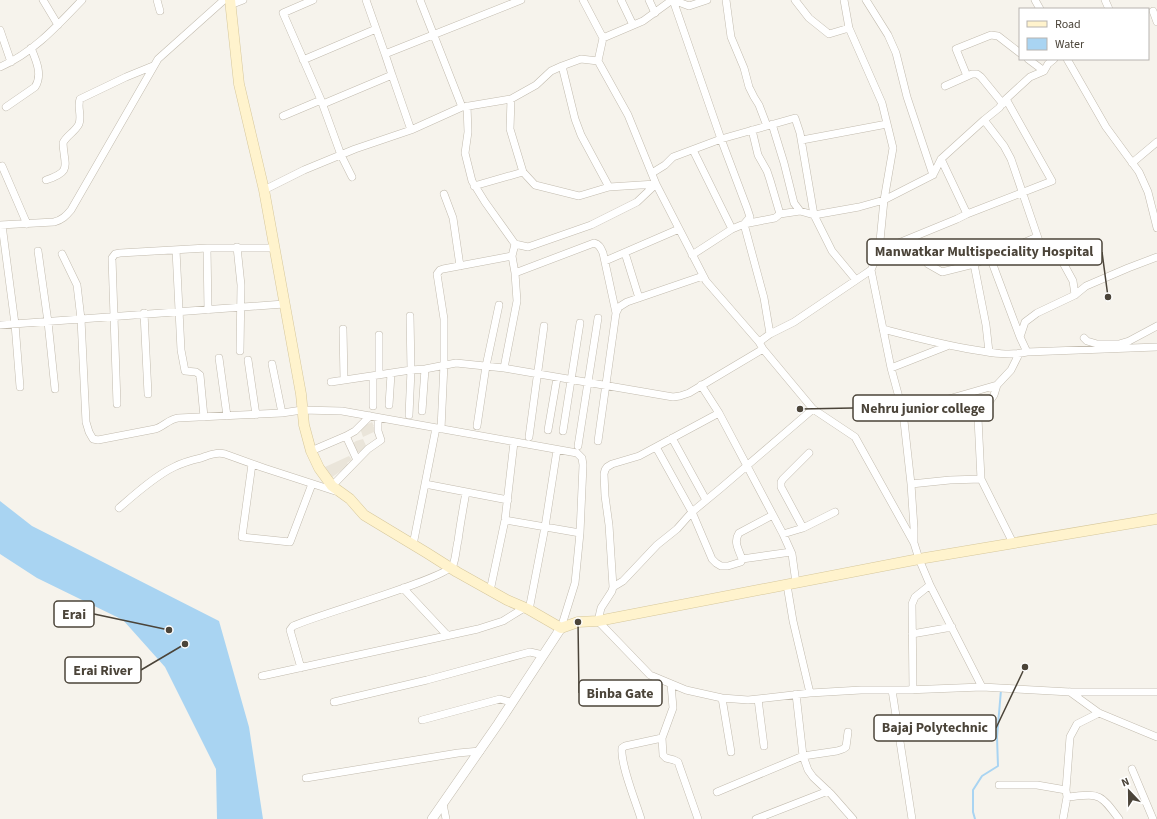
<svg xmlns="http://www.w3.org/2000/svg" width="1157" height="819" font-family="'Source Sans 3',sans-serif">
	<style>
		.residential { fill: #eae5da }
		.water { fill: #a9d4f2 }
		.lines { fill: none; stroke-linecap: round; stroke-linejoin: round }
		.stream { stroke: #a9d4f2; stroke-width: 2 }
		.minor-casing { stroke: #c2bbae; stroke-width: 8 }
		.tertiary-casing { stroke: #c2bbae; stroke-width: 10 }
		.secondary-casing { stroke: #d6c79b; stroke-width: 11 }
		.minor { stroke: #fff; stroke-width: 7 }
		.tertiary { stroke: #fff; stroke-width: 9 }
		.secondary { stroke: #fff3cd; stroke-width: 10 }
		.leader { fill: none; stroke: #4b4439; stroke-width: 1.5 }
		.callout-dot { fill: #4b4439; stroke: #fff; stroke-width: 1.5 }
		.callout { fill: #fff; stroke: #4b4439; stroke-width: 1.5 }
		.callout-label { font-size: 14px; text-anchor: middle; font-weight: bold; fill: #4b4439 }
	</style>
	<rect width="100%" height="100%" fill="#f6f3ec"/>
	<path class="residential" d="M372,422L374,426L373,427H375L376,431L363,437L360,428Z
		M363,439L367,448L355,454L351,445L356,441Z
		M349,456L352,460L347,463L349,465L331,478L325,467Z"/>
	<path class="water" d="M0,501L32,526L219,621L249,727L263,819H217L216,769L165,667L123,620L37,578L0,554Z"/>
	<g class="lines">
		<path class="stream" d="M975,819L973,812V790L982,776L998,766L997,737L1001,690"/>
		<g class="minor-casing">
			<path id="minor" d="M43,0L58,25
				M157,0L160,11
				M313,0L283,13L321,100L341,155L352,177
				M366,0L385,54L521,0
				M583,0L603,38
				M621,0L633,25
				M649,0L655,13
				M672,0L643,21L603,38L598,61L628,115L656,184L706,281L759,342L763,349L813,409L855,437L914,543L919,559L930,585L982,687
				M673,0L721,139L747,208L750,217L744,224L764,298L770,334
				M673,0L689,6L707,0
				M726,0L731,37L744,68L749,87L754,97L759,105L767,126
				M795,0L809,18L829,34L849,28
				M844,0L849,28L882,103L893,148L884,200L879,251L871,270L891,368L903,412L911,484L914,528V543
				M866,0L888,35L896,53L907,97L933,175
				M1035,0L1040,9
				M1105,0L1109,9
				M230,5L243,0
				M1153,11L1157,22
				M0,30L11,62
				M1028,59L1044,71
				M1067,59L1106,127L1139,172L1148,192L1157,228
				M303,60L376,29
				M562,66L575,119L581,135L609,187
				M0,67C33,53 58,25 82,0
				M392,75L411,130
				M967,76L956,49L991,35L998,36L1020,53
				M945,86L972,74H977L981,77L1003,104
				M511,99L510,129L523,172
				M323,104L392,75L385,54
				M6,107L35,87C43,75 36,60 31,48
				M463,107L511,99L536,85L551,71L562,66L581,59L598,61
				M283,116L321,100
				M984,120L1004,146L1011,159L1040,244L1061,259L1073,281L1075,295
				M772,124L784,163L794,203L800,211
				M752,130L758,155L767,171L770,180L780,214
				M802,140L887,124
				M693,150L732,229
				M941,159L967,214
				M1132,163L1157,142
				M2,166L27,224
				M652,173L665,165L673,157L721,139L795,118L800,133L814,215L832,251L856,280
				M46,180C73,171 64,166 63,143C66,136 75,132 79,124C82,115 77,107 80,99L126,77L153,66
				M474,186L523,172L535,185L579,196L609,187L656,184L637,202L591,225L528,247L515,244
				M264,190L304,170L355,149L411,130L462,107L420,0
				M444,194L453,218L460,266
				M0,225L54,222C62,220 66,216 71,210L158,59L224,0
				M2,225L15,324L20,387
				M911,238L928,264L942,272L974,264L1037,237
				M237,247L241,285L240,351
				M207,248L208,310
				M176,250L181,350L185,371L196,372L200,375L204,417
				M38,251L48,322L55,389
				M879,251L957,219L967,214L1052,181L1006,99
				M625,253L639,298
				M62,254L77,285L81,319L86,422L89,432L93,439L98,440L155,429C163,427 169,419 178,418L282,413L302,410L342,411L577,453L582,458L583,465L580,533L575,583L561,628
				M692,255L732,229L744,224L775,218L780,214L800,211L814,215L859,207L884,200L933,175L941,159L984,120L999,108L1006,99L1030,77L1044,71L1048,64L1054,59
				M990,257L1020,337
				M605,261L679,229
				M974,264L986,325L989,352
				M515,273L594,243C599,244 601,248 603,253L616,313
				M144,313L148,394
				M0,325L284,304
				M343,329L344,380
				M883,329C914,337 944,345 975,350C992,353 1010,356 1027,352L1157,347
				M379,335V375
				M1084,338L1087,341L1097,344H1119L1129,341L1157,326
				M759,342L770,334L794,322L871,270
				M1027,352L1020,337L1025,322L1037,313L1075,295L1086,286L1128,268L1157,257
				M219,358L227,416
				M248,360L256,415
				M272,364L282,413
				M504,368C560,378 617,387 673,397L680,396L689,393L763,349
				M891,368L947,346
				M331,382L411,370L425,369L456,363L504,368L517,301L515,273L512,256L515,244L485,202L472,181L465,153L468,132L467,106
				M701,385L719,413L783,534L792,554L796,583
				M117,404L112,258L115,254L120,253L207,248H275
				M389,405L391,374
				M373,406V376
				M813,409L721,488L692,512L677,529L657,545L623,581L613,587L612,591L601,608L598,621L650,675L686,690L722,698L748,700L810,693L861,690H906L982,687L1070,692H1157
				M422,411L425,369
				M903,412L997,385
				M409,415L411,370L410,316
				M477,426L486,366L499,305
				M441,429L444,364V319L437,274L440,270L443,269L512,256
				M548,430L557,378
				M563,431L580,323
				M346,436L357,460
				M529,437L544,326
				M672,438L706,500
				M598,441L616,313L619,307L627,302L703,276
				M578,446L598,318
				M656,447L692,512L712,559L716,563L721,566H728L741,562L742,559L791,552
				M311,451L346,436L355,431L370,416
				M252,464L242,537L290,542L312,484
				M425,484L508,500
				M911,484L950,480L981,479
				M332,486L368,449L381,440L378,431V418
				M119,508C134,495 155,476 174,467C182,463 192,460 201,458C209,455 217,452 225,454L264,468L335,491
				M505,520L580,533
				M803,528L781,487V482L783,479L809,453
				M783,534L803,528L835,512
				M1013,543L981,479L978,418L994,395L997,385L1011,370L1019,354
				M413,545L436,428
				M742,559C739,550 733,542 739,533L773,515
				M787,585L793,621L810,693
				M613,587L609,525L605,496L604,474L605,470L607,467L612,464L639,456L719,413
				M403,588L447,635
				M490,591L505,520L514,442
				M529,610L545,527L557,450
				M912,634L952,627
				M301,668L290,630L293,626C316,615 446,579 453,565C456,558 456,548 458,541C460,525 463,509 466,492
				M262,676L478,629L503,621L524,608
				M671,684L673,708L662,738L663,755L666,758L674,760L678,762L698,819
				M892,690L912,819
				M913,690L912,604L915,597L930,585
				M1070,692L1099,713L1157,737
				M796,694L803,756L808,770L813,777L831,794L853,819
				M722,698L731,752
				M758,699L764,746
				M334,702L427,680L530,652L543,655
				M422,720L500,699L507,701L512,703
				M1132,769L1153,819
				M306,778L458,753L480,751
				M999,785H1037L1066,790
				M717,792L803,756L837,751L843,749L846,747L848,732
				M1067,797C1100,794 1099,792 1119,819
				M443,804L446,819
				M641,819C636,802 620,764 622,748L625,746L662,738
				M756,819L828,791
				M1063,819L1067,797L1066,790L1070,737L1077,724L1099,713"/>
		</g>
		<g class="tertiary-casing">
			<path id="tertiary" d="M432,819L498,724L561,628"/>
		</g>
		<g class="secondary-casing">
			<path id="secondary" d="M230,0L239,84L264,190L301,394L304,425L311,451L319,468L332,486L350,499L364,515L427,553L457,572L507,600L528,609L561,628L578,622L598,621L919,559L1157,519"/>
		</g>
		<use href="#minor" class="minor"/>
		<use href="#tertiary" class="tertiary"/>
		<use href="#secondary" class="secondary"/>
	</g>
	<path class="leader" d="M1108 297L1102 252M800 409L853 408M169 630L94 614M185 644L141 670M578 622L579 693M1025 667L996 728"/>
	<g class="callout-dot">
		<circle cx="1108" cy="297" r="4"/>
		<circle cx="800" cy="409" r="4"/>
		<circle cx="169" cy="630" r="4"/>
		<circle cx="185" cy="644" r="4"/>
		<circle cx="578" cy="622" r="4"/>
		<circle cx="1025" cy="667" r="4"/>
	</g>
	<g class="callout">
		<rect x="867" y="239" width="235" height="26" rx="4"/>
		<rect x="853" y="395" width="140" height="26" rx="4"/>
		<rect x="54" y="601" width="40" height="26" rx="4"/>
		<rect x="65" y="657" width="76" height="26" rx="4"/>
		<rect x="579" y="680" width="83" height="26" rx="4"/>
		<rect x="874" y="715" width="122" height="26" rx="4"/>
	</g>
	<g class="callout-label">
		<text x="984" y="256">Manwatkar Multispeciality Hospital</text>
		<text x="923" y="413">Nehru junior college</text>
		<text x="74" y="619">Erai</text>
		<text x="103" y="675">Erai River</text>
		<text x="620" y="698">Binba Gate</text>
		<text x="935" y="732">Bajaj Polytechnic</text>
	</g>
	<rect x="1019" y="8" width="130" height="52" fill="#ffffff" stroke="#b7b4b0"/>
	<rect x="1027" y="21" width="20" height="6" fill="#fff3cd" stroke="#b7b4b0"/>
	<text x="1055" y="28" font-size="12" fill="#4b4439">Road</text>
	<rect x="1027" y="38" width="20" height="12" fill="#a9d4f2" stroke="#b7b4b0"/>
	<text x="1055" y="48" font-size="12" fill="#4b4439">Water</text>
	<g transform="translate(1129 791) rotate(338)" stroke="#ffffff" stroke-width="3" paint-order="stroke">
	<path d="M0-3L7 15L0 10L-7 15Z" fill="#4b4439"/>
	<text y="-6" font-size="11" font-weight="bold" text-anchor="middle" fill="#4b4439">N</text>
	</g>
</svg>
